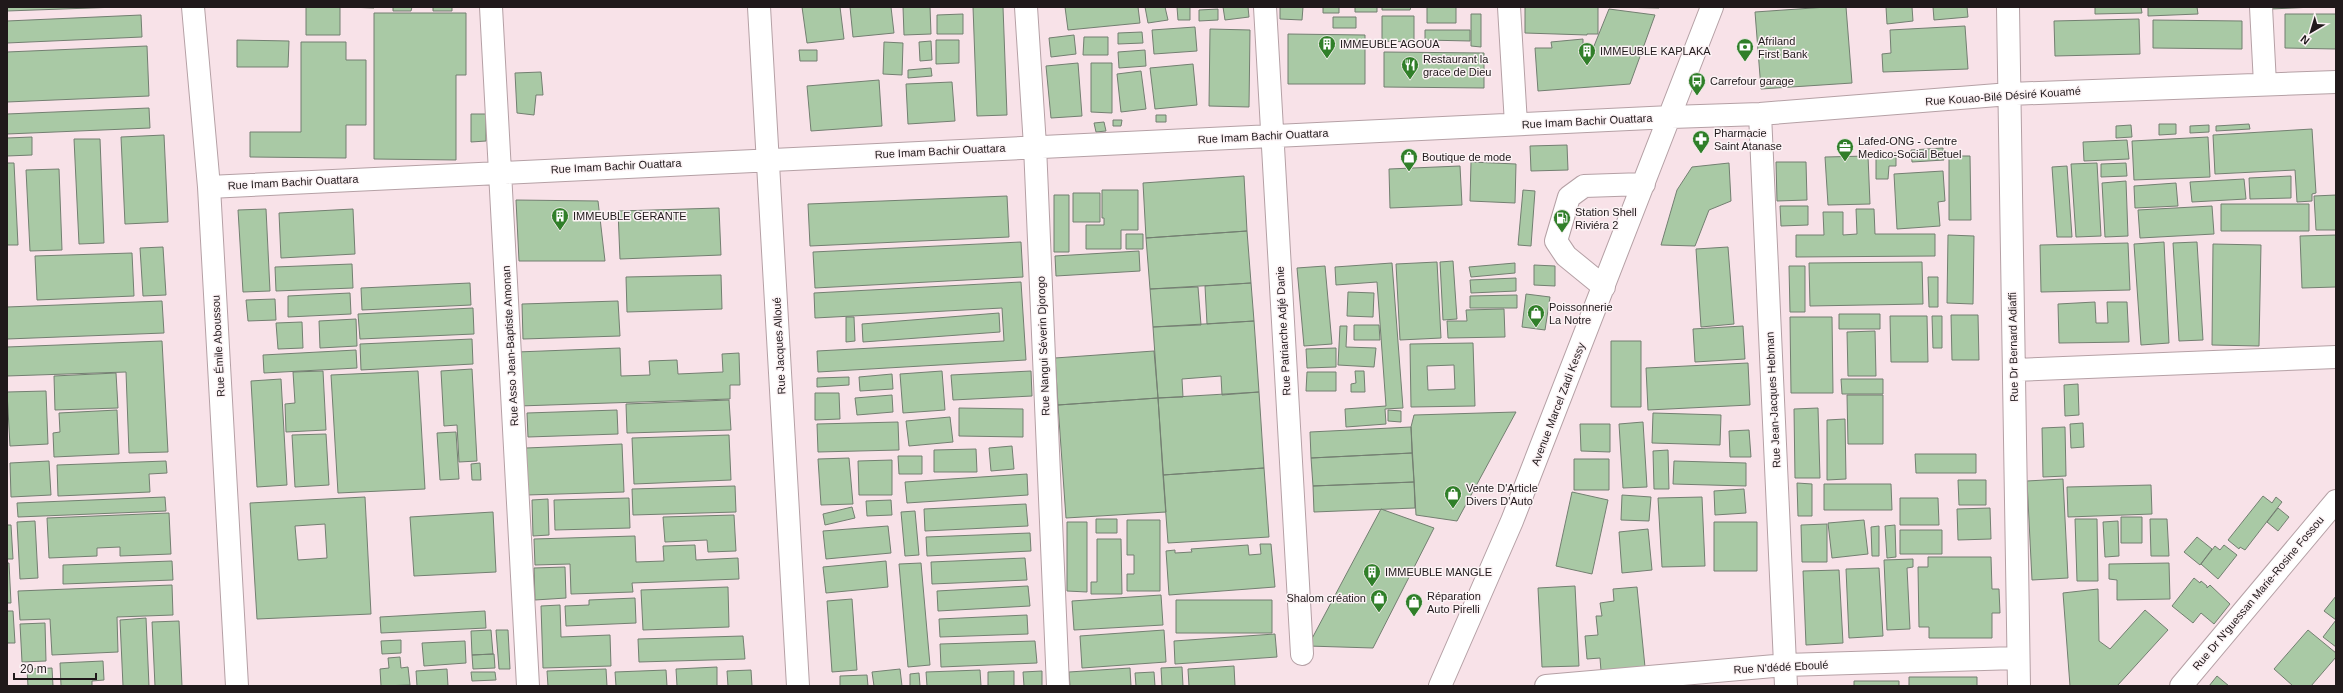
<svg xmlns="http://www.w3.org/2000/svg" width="2343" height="693" font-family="Arial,sans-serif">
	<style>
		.building { fill: #a9c9a5; stroke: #737f71; fill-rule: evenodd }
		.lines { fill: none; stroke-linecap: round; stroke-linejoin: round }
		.minor-casing { stroke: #b5a0a5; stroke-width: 24 }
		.minor { stroke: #fff; stroke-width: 22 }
		.labels { text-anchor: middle; stroke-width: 3; stroke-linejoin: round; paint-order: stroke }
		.poi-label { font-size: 11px; fill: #20191b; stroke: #fcf3f5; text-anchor: start }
		.street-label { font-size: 11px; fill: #20191b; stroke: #fcf3f5 }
	</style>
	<rect width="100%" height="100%" fill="#f8e2e8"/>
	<path class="building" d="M7,7H118L7,11Z
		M306,7H340V35H306Z
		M348,7H374V8Z
		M393,7H412L411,11H393Z
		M433,7H452V11H433Z
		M802,7H840L844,39L807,43Z
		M850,7H891L894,33L853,37Z
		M903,7H930L931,34L904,35Z
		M973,7H1003L1007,115L977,116Z
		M1065,7H1138L1140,23L1068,30Z
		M1145,7H1165L1168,20L1148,23Z
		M1177,7H1190V20H1178Z
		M1223,7H1248L1249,17L1225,20Z
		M1280,7H1303L1302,20L1280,19Z
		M1323,7H1339V13H1323Z
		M1355,7H1377V12H1355Z
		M1382,7H1411L1410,10H1382Z
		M1427,7H1456V23H1427Z
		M1525,7H1598V34H1587V35L1525,33Z
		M1616,7H1659V8Z
		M1827,7H1846L1852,83L1761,89L1755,12Z
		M1886,7H1912L1913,21L1887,24Z
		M1933,7H1967L1968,17L1934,20Z
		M2095,7H2141L2142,13L2095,14Z
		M2148,7H2197L2198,14L2148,16Z
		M2271,7H2314L2271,9Z
		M1218,9V20L1199,21V10Z
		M1609,9L1655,15L1630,84L1538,91L1535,48H1552L1551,42L1583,39V47L1594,46Z
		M374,13H466V75H456V160L374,159Z
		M963,14V34H937V15Z
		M1471,14H1481V47L1471,46Z
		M2285,14H2336V49L2285,48Z
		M141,15L142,37L7,43V21Z
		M1382,16H1414V42L1382,41Z
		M1333,17H1356V28H1333Z
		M2139,19L2140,54L2055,56L2054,21Z
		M2153,20L2242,21V49L2153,48Z
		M1965,26L1968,69L1883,72L1882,54L1891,53L1890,30Z
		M1195,27L1197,51L1154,54L1152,30Z
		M1210,29L1250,30L1249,107L1209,106Z
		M1425,30H1470V41L1425,40Z
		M1142,32L1143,43L1118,44V33Z
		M1288,34L1365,35V84H1288Z
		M1074,35L1076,54L1051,57L1049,38Z
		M1084,37H1108V55H1083Z
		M237,40L289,41L288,67H237Z
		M936,40H959V63L936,64Z
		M931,41L932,60L920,61L919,42Z
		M301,42H346V60H366V125H346V158L250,157V132H301Z
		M884,42L903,43L902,75L883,74Z
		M147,46L149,96L7,102V52Z
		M799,50H817V61H800Z
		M1145,50L1146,66L1119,68L1118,52Z
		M1384,52L1484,53V88L1384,87Z
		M1078,63L1082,116L1051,118L1046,66Z
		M1091,63H1112V113L1091,112Z
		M1193,64L1197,105L1155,109L1150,68Z
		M931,68L932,76L908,78V70Z
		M1141,71L1146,109L1121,112L1117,74Z
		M541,72L543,95H536L534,115L517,113L515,73Z
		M879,80L882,126L811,131L807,86Z
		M952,82L955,121L908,124L906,84Z
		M149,108L150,128L7,134V114Z
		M471,114H486V141L471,142Z
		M1156,115H1166V122H1156Z
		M1113,120H1122L1121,126H1113Z
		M1104,122L1106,131L1096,132L1094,123Z
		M2159,124H2176V134L2159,135Z
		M2249,124L2250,129L2216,131V126Z
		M2131,125L2132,137L2116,138V126Z
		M2209,125V132L2190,133V126Z
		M2312,129L2316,193L2312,194V201L2297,202L2295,170L2215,174L2213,135Z
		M164,135L168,222L125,224L121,137Z
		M32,137V155L7,156V138Z
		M2208,137L2210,177L2134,180L2132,141Z
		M74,139H100L104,243L79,244Z
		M2127,140L2129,159L2084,161L2083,142Z
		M1567,145L1568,170L1531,171L1530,146Z
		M1943,148L1944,160L1912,162L1911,150Z
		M1876,153H1896V166H1889L1888,179H1876Z
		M1868,156L1870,204L1828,205L1825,157Z
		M1949,156H1970L1971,220H1949Z
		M1471,162L1516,164L1515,203L1470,201Z
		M1776,162H1806L1807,200L1777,201Z
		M7,163H14L18,245H7Z
		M1729,163L1731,201L1709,210L1695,246L1661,245L1677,190L1692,167Z
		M2097,163L2101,236L2076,237L2071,164Z
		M2126,163L2127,176L2101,177V164Z
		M1460,166L1462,205L1390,208L1389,169Z
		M2067,166L2072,237H2057L2052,167Z
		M59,169L62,250L30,251L26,170Z
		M1943,171L1945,201L1938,202L1940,226L1897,229L1894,174Z
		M1244,176L1247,231L1146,238L1143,183Z
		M2291,176V198L2250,199L2249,178Z
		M2244,179L2246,199L2192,202L2190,182Z
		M2126,181L2128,236L2105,237L2102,183Z
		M2176,183L2178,206L2135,208L2134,186Z
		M1102,190H1138V230H1121V249H1086V225H1104V218H1102Z
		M1523,190L1535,191L1531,246L1518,245Z
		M1073,193H1100V222H1073Z
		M1054,195H1069V252H1054Z
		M2336,195V230H2316L2314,196Z
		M1007,196L1009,237L810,246L808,204Z
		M516,200L598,201L605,261H519Z
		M2221,204H2309V231H2221Z
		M1780,206H1808V225L1781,226Z
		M2212,206L2214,234L2140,238L2138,210Z
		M719,208L721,255L620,259L618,211Z
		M266,209L270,291L243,292L238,210Z
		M353,209L355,254L281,258L279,213Z
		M1856,209H1874L1875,234H1935V256L1796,257V235H1824L1823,212H1843V235L1857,234Z
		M1247,231L1251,283L1150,289L1146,238Z
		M1126,234H1143V249H1126Z
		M1948,235L1974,236L1973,304L1947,303Z
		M2336,235V287L2302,288L2300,236Z
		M1021,242L1023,277L815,288L813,252Z
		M2164,242L2169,343L2141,345L2134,244Z
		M2197,242L2203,340L2179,341L2173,243Z
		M2128,243L2130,290L2041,292L2040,245Z
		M2213,244L2261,245L2259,346L2212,345Z
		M163,247L166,295L143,296L140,248Z
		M1728,247L1734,324L1701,327L1696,249Z
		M1139,251L1140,271L1056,276L1055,256Z
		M132,253L134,296L37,300L35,256Z
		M1453,261L1457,319L1443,320L1440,262Z
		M1437,262L1441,338L1400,340L1396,264Z
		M1922,262L1923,304L1810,306L1809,263Z
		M1392,263L1403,408L1385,409L1386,424L1346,427L1345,409L1386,406L1377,282L1336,285L1335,267Z
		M1515,263V273L1471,277L1469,267Z
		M352,264L353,288L276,291L275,267Z
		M1534,265L1555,266V286L1534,285Z
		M1325,266L1332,344L1304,346L1297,268Z
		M1789,266H1805V312H1790Z
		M721,275L722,309L627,312L626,277Z
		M1928,277H1938V307H1929Z
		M1516,278V291L1471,293L1470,280Z
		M1021,282L1026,360L818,372L817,351L1004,341L1002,308L815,318L814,293Z
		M470,283L471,305L362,310L361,288Z
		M1251,283L1254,321L1207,324L1205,286Z
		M1198,287L1201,325L1153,327L1150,289Z
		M1348,292L1374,293L1373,317L1347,316Z
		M350,293L351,314L288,317V296Z
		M1526,294L1550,297L1545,330L1522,327Z
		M1517,295V308H1470V296Z
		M275,299L276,320L248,321L246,300Z
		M162,301L164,333L7,339V307Z
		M618,301L620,336L523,339L522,304Z
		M2095,302L2096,323H2108L2107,302H2127L2129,342L2059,343L2058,304Z
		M473,308L474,334L360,339L358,314Z
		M1504,309L1505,337L1448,338L1447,321H1467L1466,310Z
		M999,313L1000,332L863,342L862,324Z
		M1839,314H1880V329H1839Z
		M1951,315H1978L1979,360H1952Z
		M1890,316H1927L1928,362H1891Z
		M1932,316H1942V348H1933Z
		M846,317H854L855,341L846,342Z
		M1790,317H1832L1833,393H1791Z
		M356,319L357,346L320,348L319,321Z
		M1254,321L1259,392L1222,395L1221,376L1182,379L1183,397L1158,398L1153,327Z
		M302,322L303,348L278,349L276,323Z
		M1354,325H1379L1380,340H1354Z
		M1340,326H1347L1346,347L1376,348L1374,367L1338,365Z
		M1743,326L1745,359L1695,362L1693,329Z
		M1875,331L1876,376H1848L1847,332Z
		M472,339L473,364L361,370L360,344Z
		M162,341L168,452L129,453L126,372L7,376V347Z
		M1611,341H1641V407H1611Z
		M1473,343L1475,406L1411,407L1410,344ZM1454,365L1455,389L1428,390L1427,366Z
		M620,348L621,376L650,375L649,361L677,360L678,374L723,372L722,354L739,353L740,385H730V399L519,406L517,352Z
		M1336,348V367L1307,368L1306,349Z
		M356,350L357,368L264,373L263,355Z
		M1154,351L1158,398L1058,405L1055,358Z
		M1748,363L1750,405L1648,410L1646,368Z
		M472,369L477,461L459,462L457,425L444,426L441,371Z
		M323,371L326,430L286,432L285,404L295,403L293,372Z
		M418,371L425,489L338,493L331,375Z
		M942,371L945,410L903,413L900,374Z
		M1031,371L1032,396L953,400L951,375Z
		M1355,371H1364L1365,392H1351V384L1356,383Z
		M1307,372H1336V391H1306Z
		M116,373L118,408L55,410L54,376Z
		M892,374L893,389L860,391L859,377Z
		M849,377V385L817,387V378Z
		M281,379L287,485L257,487L251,381Z
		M1841,379H1883V394H1842Z
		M2078,384L2079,415L2065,416L2064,385Z
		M46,391L48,444L10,446L7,392Z
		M1259,392L1264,468L1163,475L1158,398Z
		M815,393H839L840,419L815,420Z
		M892,395L893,412L857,415L855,398Z
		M1847,395H1883V444H1848Z
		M1158,398L1166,512L1066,518L1058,405Z
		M729,400L731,430L627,433L626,404Z
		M959,408L1023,409V437L959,436Z
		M1818,408L1820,478H1795L1794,409Z
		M117,410L119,454L54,457L53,433L60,432L59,413Z
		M617,410L618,434L528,437L527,413Z
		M1388,410L1401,411V422L1388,421Z
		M1516,412L1457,521L1416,515L1411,427L1414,415Z
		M1653,413L1721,415L1720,445L1652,443Z
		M950,417L953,442L909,446L906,421Z
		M1845,419L1846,479L1827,480V420Z
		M898,422L899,450L818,452L817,424Z
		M1643,422L1647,487L1623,488L1619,424Z
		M2083,423L2084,447L2071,448L2070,424Z
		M1580,424H1610V452L1581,451Z
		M1411,427L1412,453L1311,458L1310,432Z
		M2065,427L2066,476L2043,477L2042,428Z
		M1749,430L1751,457H1730L1729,431Z
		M456,432L459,479L440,480L437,433Z
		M326,434L329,485L295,487L292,435Z
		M729,435L731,480L634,484L632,438Z
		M622,444L624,492L527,495L526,448Z
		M1012,446L1014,469L991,471L989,448Z
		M976,449L977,472H934V450Z
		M1668,450L1669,489H1654L1653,451Z
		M1412,453L1414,482L1313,486L1311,458Z
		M1915,454H1976V473H1916Z
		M898,456H922V474H899Z
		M849,458L853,504L821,505L818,459Z
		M1574,459H1609V490H1574Z
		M892,460V495H859L858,461Z
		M49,461L51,495L11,497L10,463Z
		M166,461L167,473L149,474L150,492L58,496L57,465Z
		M1674,461L1746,463V486L1673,484Z
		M480,463L481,480H472L471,464Z
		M1264,468L1269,537L1168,543L1163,475Z
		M1027,474L1028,495L907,503L905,482Z
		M2063,479L2068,578L2032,580L2027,481Z
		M1958,480H1986V505H1959Z
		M1414,482L1415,508L1314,512L1313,486Z
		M1797,483L1812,484V516H1798Z
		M1824,484H1891L1892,510H1824Z
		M2151,485L2152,514L2068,517L2067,487Z
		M735,486L736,512L633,515L632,489Z
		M1744,489L1746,513L1715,515L1714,491Z
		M1572,492L1608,500L1592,574L1556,566Z
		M1622,495L1651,497L1649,521L1621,520Z
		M2263,496L2272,503L2276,497L2282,502L2245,550L2240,547L2239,549L2228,540Z
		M165,497L166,511L18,517L17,503Z
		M365,497L371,614L257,619L250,503ZM325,524L327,558L298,560L295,526Z
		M1702,497L1705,566L1662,567L1658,498Z
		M629,498L630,528L555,530L554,500Z
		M1900,498H1938L1939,525H1900Z
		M548,499L549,535L533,536L532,500Z
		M891,500L892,515L867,516L866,501Z
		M1026,504L1028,526L925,531L924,509Z
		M852,507L855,518L825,525L823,514Z
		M1990,508L1991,539L1958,540L1957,509Z
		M2278,508L2289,517L2278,531L2267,522Z
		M1381,509L1434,528L1373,648L1308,646Z
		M915,511L919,555L905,556L901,512Z
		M493,512L496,572L414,576L410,517Z
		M169,513L171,554L120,556V547L97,548V556L49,558L47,518Z
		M734,515L736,551L708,552L707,540L665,542L663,517Z
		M2121,517H2142V543H2121Z
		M1096,519H1117V533H1096Z
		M2075,519H2097L2098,581H2077Z
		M2150,519H2167L2169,556H2151Z
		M1127,520H1160V591H1127V574H1134V555H1127Z
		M1864,520L1868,554L1832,558L1828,523Z
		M35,521L38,578L20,579L17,522Z
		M2118,521L2119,556L2105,557L2103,522Z
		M1067,522H1087V592L1067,591Z
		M1714,522H1757V571H1714Z
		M1827,524V562H1802L1801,525Z
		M7,525H11L13,559H7Z
		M1895,525L1896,557L1887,558L1885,526Z
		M888,526L891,553L826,559L823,531Z
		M1879,526V556H1872L1871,527Z
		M1648,529L1652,570L1622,573L1619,532Z
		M1900,530H1942V554H1900Z
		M1030,533L1031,551L927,556L926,537Z
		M635,536L636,562L664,561L663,546L695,545L696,560L738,558L739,579L632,583L633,592L571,594L570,564L535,565L534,539Z
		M2197,537L2212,549L2200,565L2184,552Z
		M1097,539H1121L1122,594H1091V582H1097Z
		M1260,544H1271L1275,587L1169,595L1166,551L1175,550V553L1192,552L1191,549L1248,545L1249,555L1261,554Z
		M2224,545L2237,555L2218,579L2201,564L2215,546L2220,550Z
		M1928,557H1991L1992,589H1999L2000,613H1992V638H1929V627H1919L1918,567H1928Z
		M1025,558L1027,580L932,584L931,562Z
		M1913,559V567L1907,568L1910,629L1887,630L1884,560Z
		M172,561L173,580L63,584V565Z
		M886,561L888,587L826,593L823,567Z
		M7,563H9L11,603H7Z
		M921,563L930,665L908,667L899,564Z
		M2169,563L2170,599L2117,600V580L2109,579V564Z
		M565,567L566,598L535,600L534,568Z
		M1879,568L1883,636L1849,638L1846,569Z
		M1839,570L1843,643L1806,645L1803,571Z
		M2194,578L2200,583L2201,581L2207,586V588L2210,585L2230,604L2214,624L2201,613L2193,623L2172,606Z
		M172,585L173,615L117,617L118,652L52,655L50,619L20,620L18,591Z
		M1028,586L1030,606L938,611L937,591Z
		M1575,586L1579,666L1542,667L1538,588Z
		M728,587L729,627L643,630L641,590Z
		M1637,587L1645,667L1601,671L1600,658L1587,659L1585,636L1598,635L1596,616H1602L1600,603L1614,601L1613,589Z
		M2098,589L2099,641L2110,649L2145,610L2168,630L2117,686H2070L2063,593Z
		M1161,595L1163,625L1074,630L1072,601Z
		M2336,596V647L2323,637L2336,620L2324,611Z
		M635,598L636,623L566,626L565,606L589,605V600Z
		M852,599L857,670L832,672L827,601Z
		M1176,600H1272V633H1176Z
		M560,605L561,637L610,635L611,666L543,668L541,606Z
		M7,611H13L15,643H7Z
		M485,611L486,628L381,633L380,617Z
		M1027,615L1028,634L940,637L939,619Z
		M146,618L149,686H123L120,620Z
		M179,621L182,686H155L152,622Z
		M45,623L46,661L22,662L20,624Z
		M491,630L493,654L472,655L471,631Z
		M496,630H508L510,669H499Z
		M1164,630L1166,662L1082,668L1080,636Z
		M2308,630L2336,653V657L2311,686H2293L2274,669Z
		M1275,634L1277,657L1175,664L1174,641Z
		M743,636L745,659L639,662L638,639Z
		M401,640V653L382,654L381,641Z
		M465,641L466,663L424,666L422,643Z
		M1035,641L1037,663L941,667L940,644Z
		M494,654L495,668L473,669L472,655Z
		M400,657L401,668L408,667L410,685L381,686L380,669L389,668L388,658Z
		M103,661L104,680L92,681V686H61L60,663Z
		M1234,666L1235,686H1189L1188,669Z
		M717,667V686H677L676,669Z
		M1182,667L1183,686H1162L1161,668Z
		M52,668L53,686H28L27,669Z
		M1130,668L1131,686H1070L1069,672Z
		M447,669L448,686H417L416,671Z
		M606,669L607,686H548L547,671Z
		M900,669L902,686H874L872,672Z
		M666,670L667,686H616L615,672Z
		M751,670L752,686H728L727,671Z
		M980,670L981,686H927L926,672Z
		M1014,671V686H988V672Z
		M1042,671V686H1024L1023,672Z
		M471,672H495L496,680L472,681Z
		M1154,672L1155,686H1136L1135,673Z
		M919,673L920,686H910V674Z
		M867,675L868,686H840V676Z
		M2217,676L2229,686H2209Z
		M1909,677H1977V686H1909Z
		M1854,681H1899V686H1854Z"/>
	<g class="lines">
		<g class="minor-casing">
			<path id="minor" d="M193,7L209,187L237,686
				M491,7L528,686
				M759,7L798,686
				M1026,7L1035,146L1058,686
				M1265,7L1302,654
				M1509,7L1516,124
				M2008,7L2019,686
				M2261,7L2265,84
				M1760,114L1786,686
				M209,187L1671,117L1760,114L2010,94L2336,82
				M1604,287L1566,256L1556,241L1569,197L1584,186L1644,184
				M2014,370L2336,357
				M1440,686L1512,521L1712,7
				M1546,686L1785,665L2017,658
				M2181,686L2336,501"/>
		</g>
		<use href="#minor" class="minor"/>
	</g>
	<defs>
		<g id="building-pin" transform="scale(0.9)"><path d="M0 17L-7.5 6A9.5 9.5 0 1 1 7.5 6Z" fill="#307f29" stroke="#fcf3f5"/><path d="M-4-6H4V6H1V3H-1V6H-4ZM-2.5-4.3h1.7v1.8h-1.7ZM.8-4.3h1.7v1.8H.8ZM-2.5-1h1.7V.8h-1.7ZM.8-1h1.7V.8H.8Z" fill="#fff"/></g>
		<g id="bank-pin" transform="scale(0.9)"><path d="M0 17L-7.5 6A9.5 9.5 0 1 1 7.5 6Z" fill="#307f29" stroke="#fcf3f5"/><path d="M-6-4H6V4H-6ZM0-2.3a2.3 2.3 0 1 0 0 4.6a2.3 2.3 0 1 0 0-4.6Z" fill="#fff"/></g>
		<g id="restaurant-pin" transform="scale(0.9)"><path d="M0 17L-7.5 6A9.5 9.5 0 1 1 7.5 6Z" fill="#307f29" stroke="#fcf3f5"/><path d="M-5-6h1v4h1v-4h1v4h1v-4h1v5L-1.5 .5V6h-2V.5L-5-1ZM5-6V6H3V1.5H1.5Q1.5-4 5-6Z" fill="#fff"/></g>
		<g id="bus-pin" transform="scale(0.9)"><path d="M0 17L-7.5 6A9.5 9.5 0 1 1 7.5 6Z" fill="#307f29" stroke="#fcf3f5"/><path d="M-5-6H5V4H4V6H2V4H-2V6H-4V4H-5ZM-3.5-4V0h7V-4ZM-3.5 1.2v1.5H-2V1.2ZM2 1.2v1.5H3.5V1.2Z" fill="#fff"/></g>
		<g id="pharmacy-pin" transform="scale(0.9)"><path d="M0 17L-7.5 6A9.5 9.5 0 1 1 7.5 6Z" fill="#307f29" stroke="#fcf3f5"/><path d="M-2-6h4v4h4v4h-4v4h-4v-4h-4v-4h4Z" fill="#fff"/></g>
		<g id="office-pin" transform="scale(0.9)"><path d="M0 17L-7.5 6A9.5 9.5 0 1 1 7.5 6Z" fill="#307f29" stroke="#fcf3f5"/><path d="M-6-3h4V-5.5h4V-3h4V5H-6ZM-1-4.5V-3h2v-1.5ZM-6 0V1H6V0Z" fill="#fff"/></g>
		<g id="shop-pin" transform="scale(0.9)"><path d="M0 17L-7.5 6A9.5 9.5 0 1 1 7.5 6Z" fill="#307f29" stroke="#fcf3f5"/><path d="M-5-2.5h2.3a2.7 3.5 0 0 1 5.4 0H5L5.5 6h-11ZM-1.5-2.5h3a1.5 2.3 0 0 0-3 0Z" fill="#fff"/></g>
		<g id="fuel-pin" transform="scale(0.9)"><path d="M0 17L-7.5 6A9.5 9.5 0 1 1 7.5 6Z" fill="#307f29" stroke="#fcf3f5"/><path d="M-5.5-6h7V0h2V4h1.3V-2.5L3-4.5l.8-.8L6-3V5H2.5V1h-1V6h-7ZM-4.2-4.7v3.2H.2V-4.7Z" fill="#fff"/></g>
	</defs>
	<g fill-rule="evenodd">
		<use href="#building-pin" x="1327" y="44"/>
		<use href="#bank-pin" x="1745" y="47"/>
		<use href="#building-pin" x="1587" y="51"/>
		<use href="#restaurant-pin" x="1410" y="65"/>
		<use href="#bus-pin" x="1697" y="81"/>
		<use href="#pharmacy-pin" x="1701" y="139"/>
		<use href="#office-pin" x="1845" y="147"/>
		<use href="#shop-pin" x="1409" y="157"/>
		<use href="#building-pin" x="560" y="216"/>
		<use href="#fuel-pin" x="1562" y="218"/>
		<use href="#shop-pin" x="1536" y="313"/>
		<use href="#shop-pin" x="1453" y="494"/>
		<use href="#building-pin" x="1372" y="572"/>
		<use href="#shop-pin" x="1379" y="598"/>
		<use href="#shop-pin" x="1414" y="602"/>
	</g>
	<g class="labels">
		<g class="poi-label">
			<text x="1758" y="45">Afriland<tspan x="1758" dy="13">First Bank</tspan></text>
			<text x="1340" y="48">IMMEUBLE AGOUA</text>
			<text x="1600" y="55">IMMEUBLE KAPLAKA</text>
			<text x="1423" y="63">Restaurant la<tspan x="1423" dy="13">grace de Dieu</tspan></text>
			<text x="1710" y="85">Carrefour garage</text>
			<text x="1714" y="137">Pharmacie<tspan x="1714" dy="13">Saint Atanase</tspan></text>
			<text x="1858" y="145">Lafed-ONG - Centre<tspan x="1858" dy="13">Medico-Social Betuel</tspan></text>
			<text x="1422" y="161">Boutique de mode</text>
			<text x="1575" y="216">Station Shell<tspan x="1575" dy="13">Riviéra 2</tspan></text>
			<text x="573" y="220">IMMEUBLE GERANTE</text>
			<text x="1549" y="311">Poissonnerie<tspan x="1549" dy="13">La Notre</tspan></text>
			<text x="1466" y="492">Vente D'Article<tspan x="1466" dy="13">Divers D'Auto</tspan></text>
			<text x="1385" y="576">IMMEUBLE MANGLE</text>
			<text x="1427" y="600">Réparation<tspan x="1427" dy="13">Auto Pirelli</tspan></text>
			<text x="1366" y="602" text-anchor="end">Shalom création</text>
		</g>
		<g class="street-label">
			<text transform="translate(2003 96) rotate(-4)" y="4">Rue Kouao-Bilé Désiré Kouamé</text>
			<text transform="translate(1587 121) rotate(-3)" y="4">Rue Imam Bachir Ouattara</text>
			<text transform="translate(1263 136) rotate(-3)" y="4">Rue Imam Bachir Ouattara</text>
			<text transform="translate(940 151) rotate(-3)" y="4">Rue Imam Bachir Ouattara</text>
			<text transform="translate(616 166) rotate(-3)" y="4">Rue Imam Bachir Ouattara</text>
			<text transform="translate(293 182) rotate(-3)" y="4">Rue Imam Bachir Ouattara</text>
			<text transform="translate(1283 331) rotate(-93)" y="4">Rue Patriarche Adjé Danie</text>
			<text transform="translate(218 346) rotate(-93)" y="4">Rue Émile Aboussou</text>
			<text transform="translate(510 346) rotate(-93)" y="4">Rue Asso Jean-Baptiste Amonan</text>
			<text transform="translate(779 346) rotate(-93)" y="4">Rue Jacques Alloué</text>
			<text transform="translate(1043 346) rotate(-92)" y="4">Rue Nangui Séverin Djorogo</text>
			<text transform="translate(2013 347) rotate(-91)" y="4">Rue Dr Bernard Adiaffi</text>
			<text transform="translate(1773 400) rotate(-93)" y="4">Rue Jean-Jacques Hebman</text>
			<text transform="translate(1558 404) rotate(-69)" y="4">Avenue Marcel Zadi Kessy</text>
			<text transform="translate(2258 593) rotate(-50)" y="4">Rue Dr N'guessan Marie-Rosine Fossou</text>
			<text transform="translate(1781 667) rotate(-3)" y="4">Rue N'dédé Eboulé</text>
		</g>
	</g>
	<rect width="2343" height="693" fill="none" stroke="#20191b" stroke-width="16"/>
	<g transform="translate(2311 32) rotate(218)" stroke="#fcf3f5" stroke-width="3" paint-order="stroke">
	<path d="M0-3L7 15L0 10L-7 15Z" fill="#20191b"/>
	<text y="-6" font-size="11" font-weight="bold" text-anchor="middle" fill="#20191b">N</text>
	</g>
	<path d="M14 673v6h82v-6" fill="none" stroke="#20191b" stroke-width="2"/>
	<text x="20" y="673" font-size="12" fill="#20191b" stroke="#fcf3f5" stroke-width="3" paint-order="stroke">20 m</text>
</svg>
